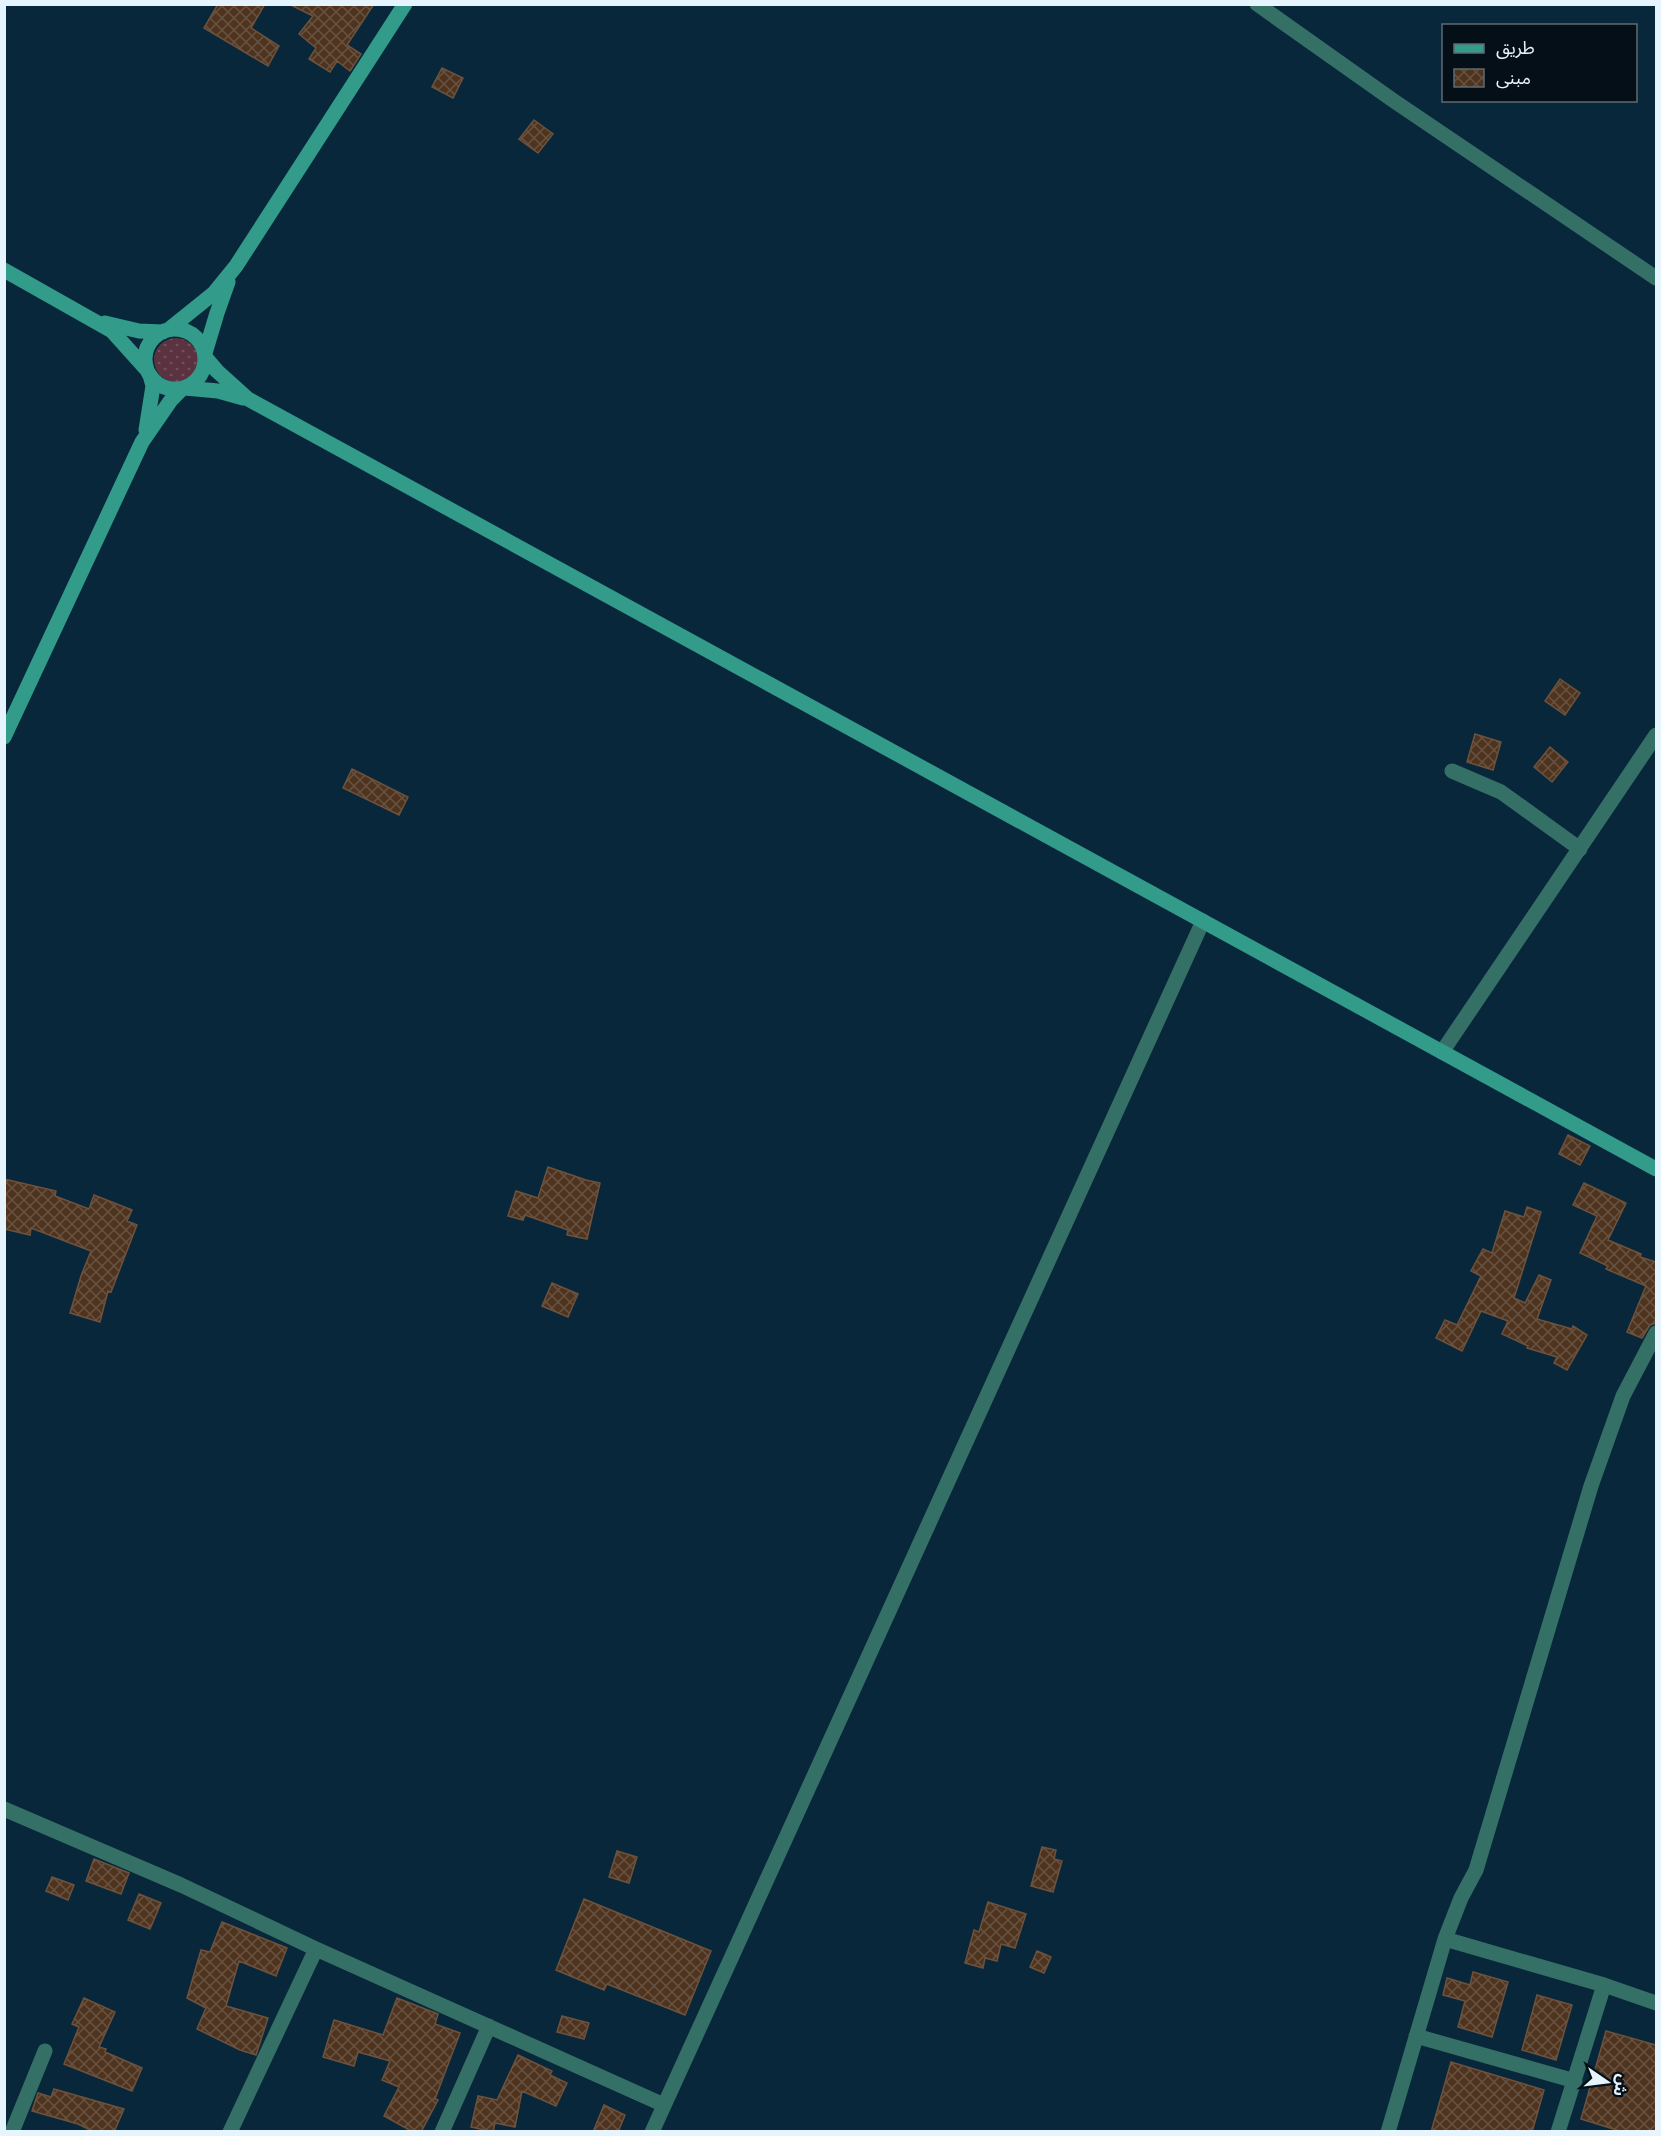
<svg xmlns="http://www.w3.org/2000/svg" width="1661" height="2136" font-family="'IBM Plex Sans','Noto Sans Arabic',sans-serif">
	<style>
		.grass { fill: url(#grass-dots) }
		.building { fill: url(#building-cross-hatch); stroke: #6e523c; stroke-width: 1.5 }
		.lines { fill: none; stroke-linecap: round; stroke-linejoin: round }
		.street { stroke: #357066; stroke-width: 15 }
		.secondary { stroke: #329b8a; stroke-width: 15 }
	</style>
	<defs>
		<pattern id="grass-dots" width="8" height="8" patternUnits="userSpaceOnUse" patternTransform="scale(1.5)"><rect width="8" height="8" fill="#5b323f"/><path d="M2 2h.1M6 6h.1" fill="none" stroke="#73505c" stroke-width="1.8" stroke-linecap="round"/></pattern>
		<pattern id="building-cross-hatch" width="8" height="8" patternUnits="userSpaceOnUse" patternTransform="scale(1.5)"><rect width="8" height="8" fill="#4e341f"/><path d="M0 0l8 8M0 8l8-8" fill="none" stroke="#685241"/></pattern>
	</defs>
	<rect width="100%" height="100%" fill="#09273a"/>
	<path class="grass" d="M154 360a22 22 0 1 1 44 0a22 22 0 1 1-44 0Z"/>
	<path class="building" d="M218,4H265L251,28L279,46L268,66L204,28Z
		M289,4H374L347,45L361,54L350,71L337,61L330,72L309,59L316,48L299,34L313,16Z
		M442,68L463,78L453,98L432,87Z
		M534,120L553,134L538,153L519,139Z
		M1560,679L1580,693L1565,715L1545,701Z
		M1475,734L1501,742L1493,770L1467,762Z
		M1550,747L1568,762L1552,782L1534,767Z
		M352,769L408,797L399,815L343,788Z
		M1568,1135L1590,1146L1580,1165L1559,1154Z
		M548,1167L586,1180L600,1183L587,1239L567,1235L568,1230L525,1215L523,1220L508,1216L516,1191L538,1198Z
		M4,1179L56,1191L55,1196L89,1209L94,1195L132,1210L127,1221L137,1225L111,1292L108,1291L100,1322L70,1313L81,1276L91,1251L31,1228L30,1235L4,1229Z
		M1584,1183L1626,1203L1608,1240L1641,1254L1640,1257L1656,1262V1323L1650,1325L1642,1338L1627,1332L1646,1286L1606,1269L1608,1266L1580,1253L1597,1216L1573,1205Z
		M1527,1207L1541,1212L1514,1298L1525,1303L1539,1275L1551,1280L1537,1319L1572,1329L1573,1326L1587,1335L1567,1370L1554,1363L1557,1357L1527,1348L1528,1346L1502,1334L1508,1321L1481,1311L1462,1351L1436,1338L1445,1320L1457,1325L1481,1276L1471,1271L1483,1249L1492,1253L1505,1211L1524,1217Z
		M552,1283L578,1294L568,1317L542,1306Z
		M1042,1847L1056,1850L1054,1859L1062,1861L1053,1892L1031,1886Z
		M617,1851L637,1857L629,1883L609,1877Z
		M94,1859L129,1873L121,1894L86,1881Z
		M52,1877L74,1885L68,1900L46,1891Z
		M139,1894L161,1903L150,1929L128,1920Z
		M584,1899L711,1951L685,2015L607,1984L604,1990L556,1970Z
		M988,1902L1026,1914L1015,1948L1001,1944L997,1961L985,1958L983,1968L965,1963L974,1930L979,1932Z
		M222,1922L287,1948L276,1976L239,1961L226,2006L268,2018L256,2055L240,2050L197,2029L206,2008L187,1998L201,1950L210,1952Z
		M1037,1951L1051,1957L1044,1973L1030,1967Z
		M1473,1972L1508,1982L1492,2037L1458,2027L1465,2001L1443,1995L1447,1978L1470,1985Z
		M1537,1995L1572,2005L1556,2060L1522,2050Z
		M84,1998L115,2012L99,2047L106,2049L105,2052L142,2068L132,2091L64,2064L79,2027L72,2024Z
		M397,1998L438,2014L435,2024L460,2033L435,2099L438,2100L421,2132H413L384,2116L399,2087L382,2080L390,2061L358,2052L354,2066L323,2057L334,2020L383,2035Z
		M562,2016L589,2023L584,2039L557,2032Z
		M1606,2031L1656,2045V2132H1623L1581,2119Z
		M518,2055L552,2071L550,2075L567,2083L556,2106L522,2091L515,2127L495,2123L493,2132L471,2127L478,2096L497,2100Z
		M1451,2062L1544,2090L1532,2132H1431Z
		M54,2089L124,2109L114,2132H94L78,2124L32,2111L38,2093L51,2097Z
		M604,2105L625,2115L618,2132H593Z"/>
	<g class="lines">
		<path class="street" d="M1257,4L1394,101L1656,278
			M1452,771L1501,792L1580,849
			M1442,1052L1656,735
			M4,1809L181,1885L316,1949L664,2105
			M1445,1939L1461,1898L1476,1870L1591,1486L1623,1396L1656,1333
			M1416,2036L1575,2081
			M12,2132L45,2051
			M230,2132L316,1949
			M442,2132L489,2026
			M652,2132L1203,921
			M1388,2132L1445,1939L1604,1985L1656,2003
			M1558,2132L1604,1985"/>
		<path class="secondary" d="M4,270L112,331L147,370
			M105,323L139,331L163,332
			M145 359a30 30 0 1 1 60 0a30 30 0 1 1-60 0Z
			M168,330L214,293L236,266L405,4
			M205,353L217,313L228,282
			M205,357L217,371L248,399L1656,1169
			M185,388L218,391L243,398
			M146,430L153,386L150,375
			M4,737L142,442L171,400L183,388"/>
	</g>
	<rect width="1661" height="2136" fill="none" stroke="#e6f4fe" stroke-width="12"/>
	<rect x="1442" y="24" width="195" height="78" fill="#040f17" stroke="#5e6b73" stroke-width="1.5"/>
	<rect x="1454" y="44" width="30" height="9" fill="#329b8a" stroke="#5e6b73" stroke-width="1.5"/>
	<text x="1496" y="54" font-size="18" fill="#e6f4fe">طريق</text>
	<rect x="1454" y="69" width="30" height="18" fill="url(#building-cross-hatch)" stroke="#5e6b73" stroke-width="1.5"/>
	<text x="1496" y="84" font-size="18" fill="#e6f4fe">مبنى</text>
	<g transform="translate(1607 2082) rotate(104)" stroke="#040f17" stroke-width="4.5" paint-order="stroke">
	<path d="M0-4.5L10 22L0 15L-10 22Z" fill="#e6f4fe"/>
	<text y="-9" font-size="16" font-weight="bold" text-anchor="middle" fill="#e6f4fe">ش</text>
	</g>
</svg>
